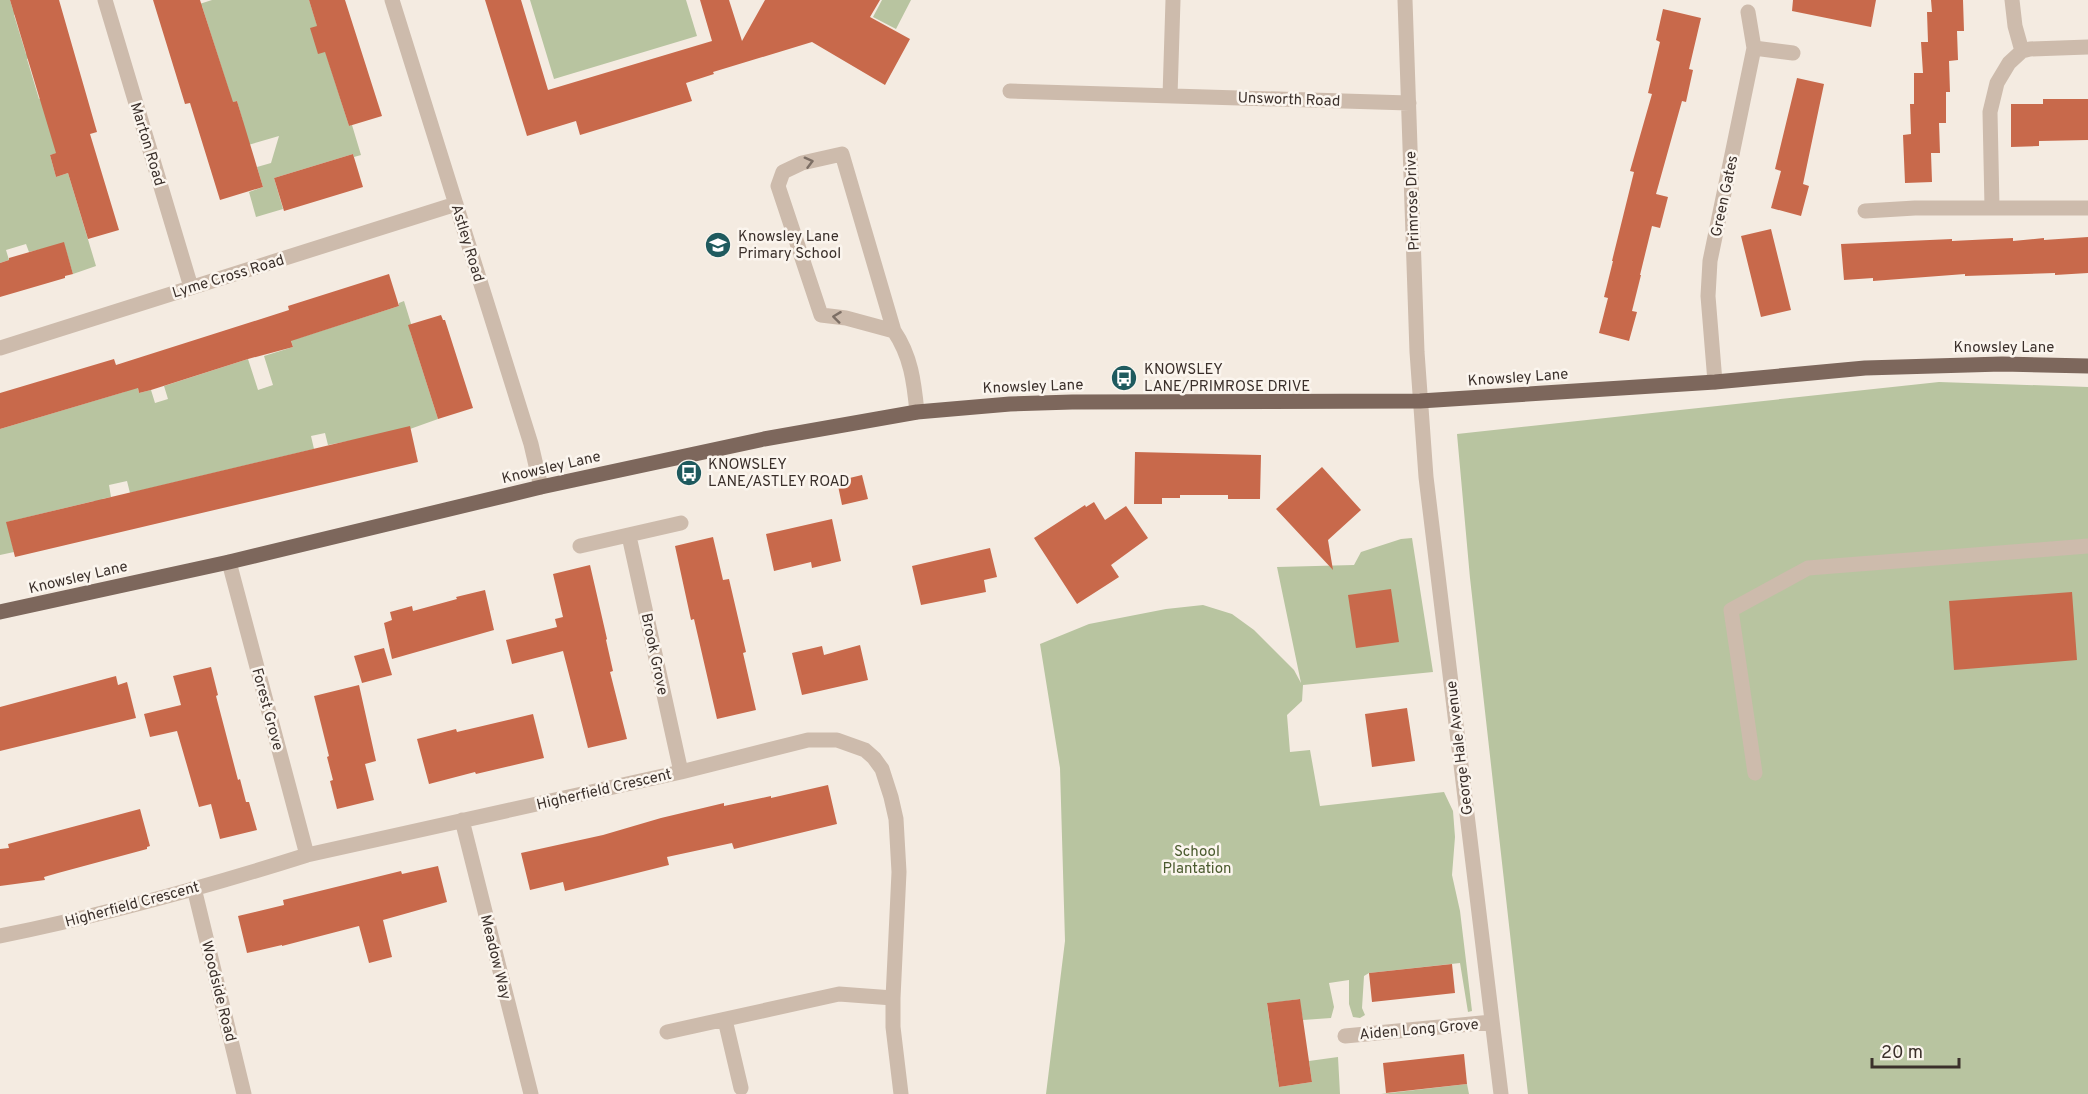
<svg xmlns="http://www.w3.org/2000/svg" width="2088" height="1094" font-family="Overpass,sans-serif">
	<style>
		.green { fill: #b8c4a0 }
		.building { fill: #c8694b }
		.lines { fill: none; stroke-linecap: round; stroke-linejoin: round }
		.minor { stroke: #cdbbac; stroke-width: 15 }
		.major { stroke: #7d675c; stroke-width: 15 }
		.oneway { stroke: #7d6f65 }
		.labels { text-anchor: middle; stroke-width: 5; stroke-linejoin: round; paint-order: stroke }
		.street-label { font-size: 15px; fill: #3b302b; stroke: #fbf5ee }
		.poi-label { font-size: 15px; fill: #3b302b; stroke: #fbf5ee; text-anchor: start }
		.park-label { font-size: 15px; fill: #4a5a2e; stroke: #fbf5ee }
	</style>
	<rect width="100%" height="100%" fill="#f4ebe1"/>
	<path class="green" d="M0,0H10L13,10L26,7L14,15L26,54L39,51L27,59L39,99L51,96L90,143L50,155L56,177L68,173L96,266L73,274L64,244L29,252L26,244L6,250L9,260L0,263Z
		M212,0H309L349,126L352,125L361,155L354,157L353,154L274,178L283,209L256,217L249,192L263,187L257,167L271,163L279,136L238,148L243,122L237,101L196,113L229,91L202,6L190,7Z
		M530,0H686L697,36L554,79Z
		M882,0H911L896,29L873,17Z
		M404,301L413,330L410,331L438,419L410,429L328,445L325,433L311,436L314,449L130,493L127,481L109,485L111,497L102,499L110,532L94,501L7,522L14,552L0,555V429L124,392L137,385L139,393L151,390L155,403L168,399L164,386L248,359L258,390L273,385L264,356L293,347L283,315L299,338L399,306V303Z
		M1939,382L2088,387V1094H1528L1470,578L1457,434Z
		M1412,538L1433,672L1303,685L1302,701L1287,715L1290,752L1310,750L1320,806L1444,792L1453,811L1455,837L1452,875L1460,911L1472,1011L1468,1012L1460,963L1369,973L1364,976L1362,1008L1365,1015L1360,1018L1353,1017L1349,1004V980L1329,983L1334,1007L1331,1018L1303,1020L1299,999L1267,1004L1279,1087L1312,1082L1309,1061L1338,1057L1340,1094H1046L1065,941L1060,768L1040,644L1089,624L1166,609L1203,605L1232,614L1254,630L1294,670L1301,683L1277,567L1354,565L1361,552L1401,539Z
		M1467,1084L1469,1094H1381Z"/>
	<path class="building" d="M10,0H59L97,132L90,134L119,230L88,239L68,173L56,177L50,155L56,153Z
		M153,0H200L233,102L237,101L263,187L220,200L190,103L185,104Z
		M309,0H345L382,116L349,126L325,52L318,54L310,28L317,26Z
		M485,0H521L548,90L712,41L700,0H729L742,41L765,0H880L870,17L910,39L885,85L812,42L713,72L714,74L686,83L692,101L580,135L576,121L527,136Z
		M1793,0H1876L1871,27L1792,11Z
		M1931,0H1963L1964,31H1957L1958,60L1949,61L1950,92H1946V123H1939L1940,153H1931L1932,182L1905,183L1903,135L1911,134L1910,104H1914V73H1923L1921,42H1928L1927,12H1932Z
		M1663,9L1701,18L1689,69L1693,70L1686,102L1682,101L1656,194L1668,197L1660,228L1652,226L1640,275H1641L1632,311L1637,312L1629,341L1599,333L1608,298L1604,297L1613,261H1612L1634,172L1630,171L1652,94L1648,93L1660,42L1656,40Z
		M1797,78L1824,84L1803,184L1809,186L1801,216L1771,208L1781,171L1775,169Z
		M2043,99H2088V140L2039,141V146L2011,147V104H2043Z
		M353,154L363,187L284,211L274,178Z
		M1771,229L1791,310L1761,317L1741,236Z
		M2088,237V273L2055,275V273L1965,276V274L1873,281V278L1844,280L1841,244L1952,239V241L2013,238V241L2044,238V240Z
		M64,242L73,274L65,276V278L0,297V263L9,260V258Z
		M389,274L399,306L291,341L293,347L248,359L151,390L139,393L138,388L0,429V393L114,359L116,365L289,310L288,306Z
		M441,315L443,320H445L473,408L438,419L408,325Z
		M410,426L418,462L15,557L6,522Z
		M1135,452L1261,455L1260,499H1228V495H1180V498H1162V504H1134Z
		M1322,467L1361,510L1328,540L1333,570L1276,509Z
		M862,475L868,499L842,505L837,481Z
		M1094,502L1105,520L1126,506L1148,538L1111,565L1119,577L1077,604L1034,538L1085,505L1086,507Z
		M832,519L841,561L812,568L811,562L774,571L766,534Z
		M713,537L723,580L729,579L746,652L743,653L756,710L717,719L694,619L691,620L675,546Z
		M990,548L997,577L984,580L986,592L921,605L912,566Z
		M590,565L607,639L606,640L613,671L610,672L627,739L588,748L563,651L512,664L506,640L557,627L555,619L563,617L553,574Z
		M1391,589L1399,642L1356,648L1348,595Z
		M485,590L494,630L392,659L384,623L392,620L390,612L412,606L413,611L457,599L456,597Z
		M2072,592L2077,660L1954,670L1949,601Z
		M860,645L868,680L802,695L792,653L822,646L824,655Z
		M384,648L392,675L362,683L354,656Z
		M211,667L218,695L216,696L238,780L240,779L246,802H249L257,830L220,839L211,804L199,807L177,731L150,737L144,714L181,705L173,676Z
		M116,676L118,685L127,682L136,718L0,751V707Z
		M359,685L376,761L365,764L374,800L337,809L330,781L333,780L327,757L329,756L314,696Z
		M1407,708L1415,761L1372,767L1365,714Z
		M533,714L544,758L476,774L475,772L429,784L417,739L456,729L457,732Z
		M828,785L837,824L734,849L732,843L667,857L669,865L565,891L563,882L530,890L521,853L603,835L661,818L724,803V806L771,796V798Z
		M140,809L150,846L147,847V849L58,873L44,877L45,880L0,886V849L9,848L8,844Z
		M438,866L447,902L383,920L392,957L369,963L359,926L282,946V945L247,953L238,916L284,905L283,900L401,871L402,874Z
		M1452,964L1455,993L1372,1002L1369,973Z
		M1300,999L1312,1082L1279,1087L1267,1003Z
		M1464,1054L1467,1084L1386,1093L1383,1063Z"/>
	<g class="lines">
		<path class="minor" d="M105,0L191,287
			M392,0L531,444L541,487
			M1405,0L1417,352L1426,477L1501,1094
			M2012,0L2015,26L2022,51
			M1754,48L1793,53
			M1010,91L1409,103
			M1170,96L1173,0
			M1992,207L1990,112L1997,83L2009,63L2022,51L2030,49L2088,47
			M1865,211L1915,208H2088
			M894,331L846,318L821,315L778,186L783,172L802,163L842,154L894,331C911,356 914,382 917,412
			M0,348L456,204
			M1715,382L1708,296L1710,261L1754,48L1748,12
			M629,536L681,772
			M580,546L681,523
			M229,562L307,855
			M1755,773L1731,610L1808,568L2088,546
			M462,820L531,1094
			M194,888L244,1094
			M0,936C103,915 206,887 307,855L681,772L808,740H837L865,750L874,758L882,769L891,797L896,819L899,872L893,998V1027L901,1094
			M725,1020L741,1088
			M667,1032L839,994L893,998
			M1345,1036L1492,1022"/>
		<path class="major" d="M0,612L229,562L541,487L764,439L917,412L1010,404L1072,402L1420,401L1715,382L1865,368L2002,364L2088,366"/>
	</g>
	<defs><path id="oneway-chevron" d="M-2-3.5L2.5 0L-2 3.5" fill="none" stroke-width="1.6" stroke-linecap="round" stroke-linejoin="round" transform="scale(1.5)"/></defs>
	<g class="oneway">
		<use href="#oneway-chevron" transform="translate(809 162) rotate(-15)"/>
		<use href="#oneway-chevron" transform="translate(837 317) rotate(-173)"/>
	</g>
	<defs>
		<g id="school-disc" transform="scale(1.35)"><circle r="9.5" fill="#1f5a5e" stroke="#fbf5ee"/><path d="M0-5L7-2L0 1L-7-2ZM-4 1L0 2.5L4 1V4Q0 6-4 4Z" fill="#fff"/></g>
		<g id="bus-disc" transform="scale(1.35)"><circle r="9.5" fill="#1f5a5e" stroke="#fbf5ee"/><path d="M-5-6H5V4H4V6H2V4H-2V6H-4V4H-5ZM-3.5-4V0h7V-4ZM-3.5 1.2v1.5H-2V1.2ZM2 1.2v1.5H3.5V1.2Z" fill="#fff"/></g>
	</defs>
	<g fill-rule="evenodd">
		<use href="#school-disc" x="718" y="245"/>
		<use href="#bus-disc" x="1124" y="378"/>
		<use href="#bus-disc" x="689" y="473"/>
	</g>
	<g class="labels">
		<g class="street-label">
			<text transform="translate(1289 99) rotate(2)" y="5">Unsworth Road</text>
			<text transform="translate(148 144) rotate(73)" y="5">Marton Road</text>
			<text transform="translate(1724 196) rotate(-78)" y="5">Green Gates</text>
			<text transform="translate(1412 201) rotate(-92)" y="5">Primrose Drive</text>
			<text transform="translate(468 243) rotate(73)" y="5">Astley Road</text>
			<text transform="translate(228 276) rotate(-17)" y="5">Lyme Cross Road</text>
			<text x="2004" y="352">Knowsley Lane</text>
			<text transform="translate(1518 377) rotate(-4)" y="5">Knowsley Lane</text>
			<text transform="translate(1033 386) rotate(-2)" y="5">Knowsley Lane</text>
			<text transform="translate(551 467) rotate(-13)" y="5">Knowsley Lane</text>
			<text transform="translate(78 577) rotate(-13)" y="5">Knowsley Lane</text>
			<text transform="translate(655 654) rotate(78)" y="5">Brook Grove</text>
			<text transform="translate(268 709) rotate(75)" y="5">Forest Grove</text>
			<text transform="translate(1459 748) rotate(-97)" y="5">George Hale Avenue</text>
			<text transform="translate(604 789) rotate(-13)" y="5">Higherfield Crescent</text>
			<text transform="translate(132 904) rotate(-15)" y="5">Higherfield Crescent</text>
			<text transform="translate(496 957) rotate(76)" y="5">Meadow Way</text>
			<text transform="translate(219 991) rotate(76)" y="5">Woodside Road</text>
			<text transform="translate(1419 1029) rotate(-5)" y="5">Aiden Long Grove</text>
		</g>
		<g class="poi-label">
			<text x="738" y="241">Knowsley Lane<tspan x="738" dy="17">Primary School</tspan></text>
			<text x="1144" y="374">KNOWSLEY<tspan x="1144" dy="17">LANE/PRIMROSE DRIVE</tspan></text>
			<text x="708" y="469">KNOWSLEY<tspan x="708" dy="17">LANE/ASTLEY ROAD</tspan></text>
		</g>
		<g class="park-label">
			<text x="1197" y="856">School<tspan x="1197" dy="17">Plantation</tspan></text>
		</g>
	</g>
	<path d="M1872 1058v9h87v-9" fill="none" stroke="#3b302b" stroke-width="3"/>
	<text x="1881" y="1058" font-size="18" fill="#3b302b" stroke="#fbf5ee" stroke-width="4.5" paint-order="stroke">20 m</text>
</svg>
